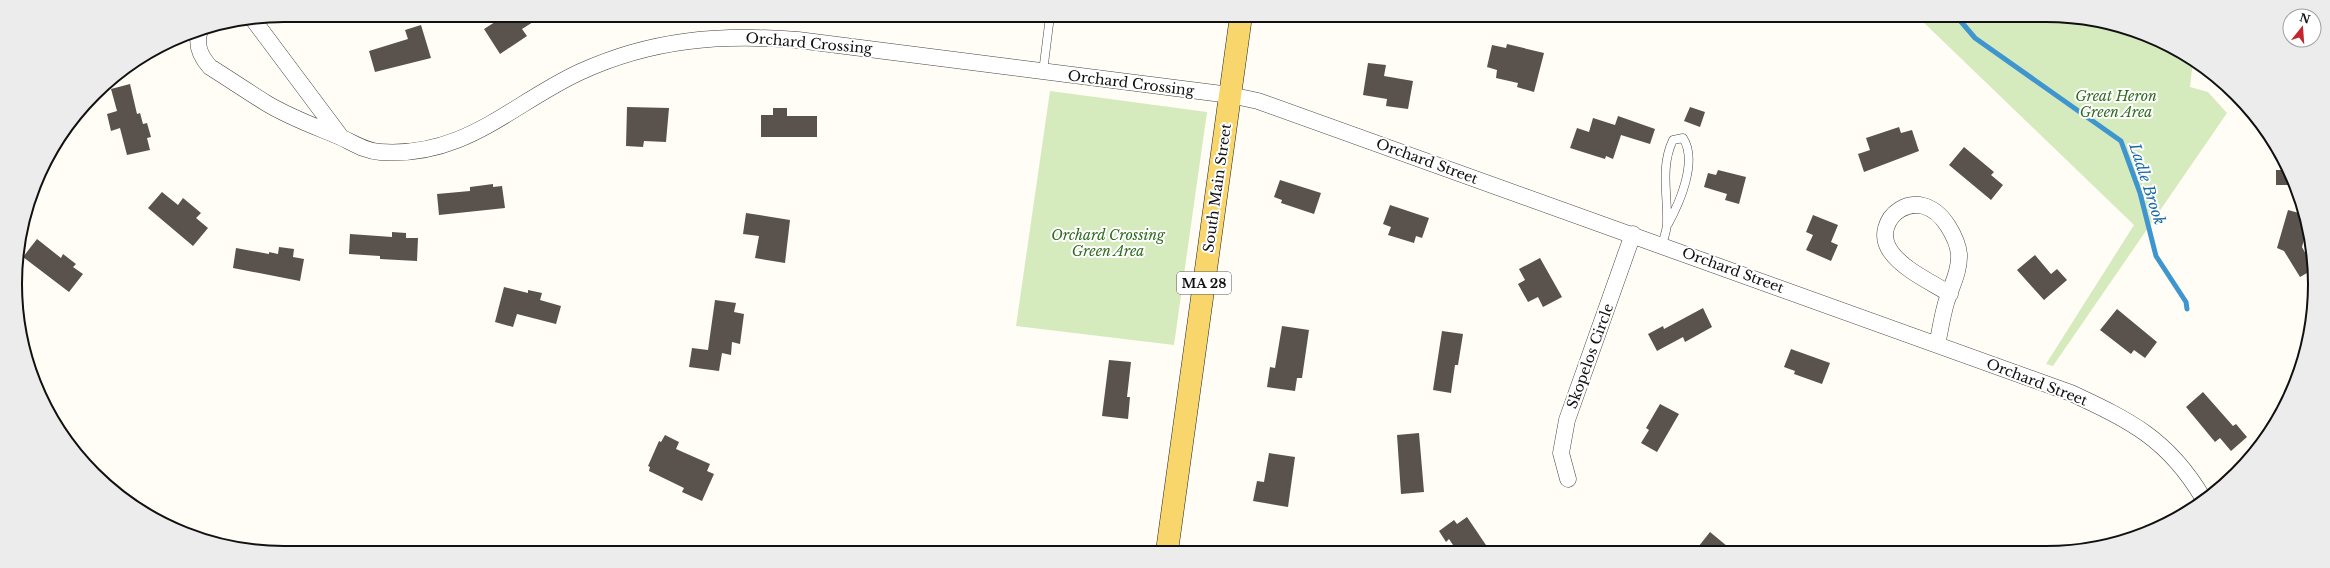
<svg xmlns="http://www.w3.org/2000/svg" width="2330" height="568" font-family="'Libre Baskerville',serif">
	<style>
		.green { fill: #d5ebbd }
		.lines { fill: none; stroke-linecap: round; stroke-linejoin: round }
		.stream { stroke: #3f96cf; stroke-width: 5 }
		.building { fill: #5a524d }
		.lane-casing { stroke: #444; stroke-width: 9 }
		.street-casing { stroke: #444; stroke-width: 17 }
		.primary-casing { stroke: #222; stroke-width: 23 }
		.lane { stroke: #fff; stroke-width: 8 }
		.street { stroke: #fff; stroke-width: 16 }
		.primary { stroke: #f9d66b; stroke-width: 22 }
		.labels { text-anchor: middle; stroke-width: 4; stroke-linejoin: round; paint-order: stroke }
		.shield { fill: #fff; stroke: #585858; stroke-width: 1 }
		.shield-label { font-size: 13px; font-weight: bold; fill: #111 }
		.street-label { font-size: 14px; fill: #111; stroke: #fff }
		.park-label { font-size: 14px; font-style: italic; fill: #2f6b1f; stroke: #fff }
		.water-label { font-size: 15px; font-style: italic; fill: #1768a6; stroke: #fff }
		.rim { fill: none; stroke: #111; stroke-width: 2 }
	</style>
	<rect width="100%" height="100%" fill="#fffdf5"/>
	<path class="green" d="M1918,17C1972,17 2027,14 2080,17C2115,20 2165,40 2193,60L2190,87L2208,92L2227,113L2053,366L2046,364L2134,225Z
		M1050,91L1207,112L1174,345L1016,326Z"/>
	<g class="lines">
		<path class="stream" d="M1957,17L1975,38L2121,141L2140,193L2156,256L2186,302L2187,309"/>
	</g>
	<path class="building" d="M506,15H544L522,29L527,36L500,54L484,29Z
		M421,25L431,58L375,72L369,51L408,39L405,30Z
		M1507,44L1544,53L1534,92L1517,87L1518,83L1496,78L1497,70L1487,67L1492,45L1506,48Z
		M1368,63L1386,65L1384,76L1413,81L1408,109L1386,106L1387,99L1363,95Z
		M130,84L137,114L140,113L143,124L147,123L151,137L147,138L150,150L127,155L120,128L111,131L107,114L117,111L111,89Z
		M627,107L669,108L666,142L644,141L643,147L626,146Z
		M1690,107L1705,112L1700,127L1684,121Z
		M773,108H787V116H817V137H761V115H773Z
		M1618,116L1655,129L1650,144L1621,135L1613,159L1606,156L1605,159L1570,148L1577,128L1589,132L1593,118L1615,125Z
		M1899,127L1901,133L1912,130L1919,151L1864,172L1858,154L1870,150L1866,138Z
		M1964,147L1994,172L1991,175L2003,185L1991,200L1949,165Z
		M1718,170L1746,177L1739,204L1725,200L1727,194L1704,187L1708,173L1716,175Z
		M2276,170H2289L2295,185H2276Z
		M1280,180L1321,193L1314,214L1281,203L1282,200L1274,197Z
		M493,184V187L502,186L505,208L439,215L437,194L470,191V187Z
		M162,192L178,205L183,198L201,213L196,218L208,228L193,246L148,208Z
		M1390,205L1429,218L1422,238L1416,236L1414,243L1388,235L1391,227L1383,224Z
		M2288,210L2306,215L2308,225L2302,247L2314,269L2300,277L2284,251L2277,248Z
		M746,213L790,220L785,263L755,258L759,236L743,234Z
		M1813,215L1838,225L1831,242L1838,245L1831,261L1806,250L1813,235L1806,232Z
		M392,232L406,233V238H418L417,261L380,259V256L349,254L350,234L392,237Z
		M37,239L61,258L63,254L76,264L73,267L83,274L69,292L23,257Z
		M279,247L294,249L293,257L304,259L300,281L233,268L236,248L269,254V252L278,254Z
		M2035,255L2051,274L2057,269L2067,280L2044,300L2017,270Z
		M1540,258L1562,297L1543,307L1538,297L1528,302L1518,284L1525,280L1519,269Z
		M504,287L528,293V290L542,293L540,300L561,306L556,324L517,314L513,327L495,322Z
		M715,300L736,303L734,312L744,314L740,344L732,342L731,355L722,353L719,371L689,367L692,348L708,350Z
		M1703,308L1712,327L1685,342L1683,337L1657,351L1648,334L1663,326L1664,329Z
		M2117,309L2157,342L2145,358L2134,350L2131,354L2100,330Z
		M1282,326L1309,330L1302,378H1297L1295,391L1267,387L1270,367L1275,368Z
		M1442,331L1463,334L1458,365H1455L1451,393L1433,390Z
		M1791,349L1830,363L1822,384L1794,374L1795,371L1784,367Z
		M1109,360L1131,362L1127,397H1130L1128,419L1102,416Z
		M2203,392L2233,426L2236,424L2247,437L2231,451L2220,438L2215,442L2186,407Z
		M1660,404L1679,414L1657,452L1641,443L1649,430L1646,428Z
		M1419,433L1424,492L1401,494L1397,435Z
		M665,435L679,442L676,449L710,464L707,471L714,474L702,501L682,492L684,488L649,471L650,467L648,466L659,441L661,442Z
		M1269,453L1295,457L1288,507L1253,501L1257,481L1264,482Z
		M1467,517L1490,551H1457L1449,539L1446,542L1439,531L1454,520L1457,524Z
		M1710,532L1733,551H1695Z"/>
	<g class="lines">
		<g class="lane-casing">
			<path id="lane" d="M1043,72L1050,16
				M1662,244C1664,238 1667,230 1667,223C1668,194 1660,167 1673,140L1683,138C1698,161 1680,202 1668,224"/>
		</g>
		<g class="street-casing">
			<path id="street" d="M252,18L341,137
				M200,30C195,45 200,56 210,67C229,79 247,91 266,103C289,117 314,126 338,136C352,142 364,151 380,152C465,158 511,104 580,72C652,39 720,34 798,40L1230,95L1258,101C1530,196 1800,296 2071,393C2131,421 2168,439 2203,498
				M1937,345C1940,331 1942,317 1946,303C1951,287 1960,271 1959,254C1958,244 1953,234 1948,226C1918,179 1868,221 1891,252C1904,270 1931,282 1950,294
				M1568,479L1561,453L1567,420L1633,234"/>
		</g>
		<g class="primary-casing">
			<path id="primary" d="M1167,551L1241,16"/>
		</g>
		<use href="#lane" class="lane"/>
		<use href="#street" class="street"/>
		<use href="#primary" class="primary"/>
	</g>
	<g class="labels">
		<rect class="shield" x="1177" y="272" width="54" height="22" rx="3"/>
		<g class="shield-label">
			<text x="1204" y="288">MA 28</text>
		</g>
		<g class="street-label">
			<text transform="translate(809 43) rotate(5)" y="5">Orchard Crossing</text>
			<text transform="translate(1131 83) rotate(7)" y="5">Orchard Crossing</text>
			<text transform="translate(1427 161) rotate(20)" y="5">Orchard Street</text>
			<text transform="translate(1217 188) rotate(-82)" y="5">South Main Street</text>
			<text transform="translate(1733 270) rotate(20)" y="5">Orchard Street</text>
			<text transform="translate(1590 356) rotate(-70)" y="5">Skopelos Circle</text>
			<text transform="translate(2037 382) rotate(21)" y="5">Orchard Street</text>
		</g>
		<g class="park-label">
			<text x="2116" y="101">Great Heron<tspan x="2116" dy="16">Green Area</tspan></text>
			<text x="1108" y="240">Orchard Crossing<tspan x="1108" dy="16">Green Area</tspan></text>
		</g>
		<g class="water-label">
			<text transform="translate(2147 184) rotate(72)" y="5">Ladle Brook</text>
		</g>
	</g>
	<path d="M0 0H2330V568H0ZM284 22H2046A262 262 0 0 1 2308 284V284A262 262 0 0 1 2046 546H284A262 262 0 0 1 22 284V284A262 262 0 0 1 284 22Z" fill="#ececec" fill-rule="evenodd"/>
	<path class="rim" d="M284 22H2046A262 262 0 0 1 2308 284V284A262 262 0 0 1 2046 546H284A262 262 0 0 1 22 284V284A262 262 0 0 1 284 22Z"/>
	<g transform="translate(2302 28) rotate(17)"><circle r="19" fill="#ffffff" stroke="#a0a0a0"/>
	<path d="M0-3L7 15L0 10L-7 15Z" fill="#c4262e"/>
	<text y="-6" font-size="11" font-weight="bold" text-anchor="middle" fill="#111111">N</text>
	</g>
</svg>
